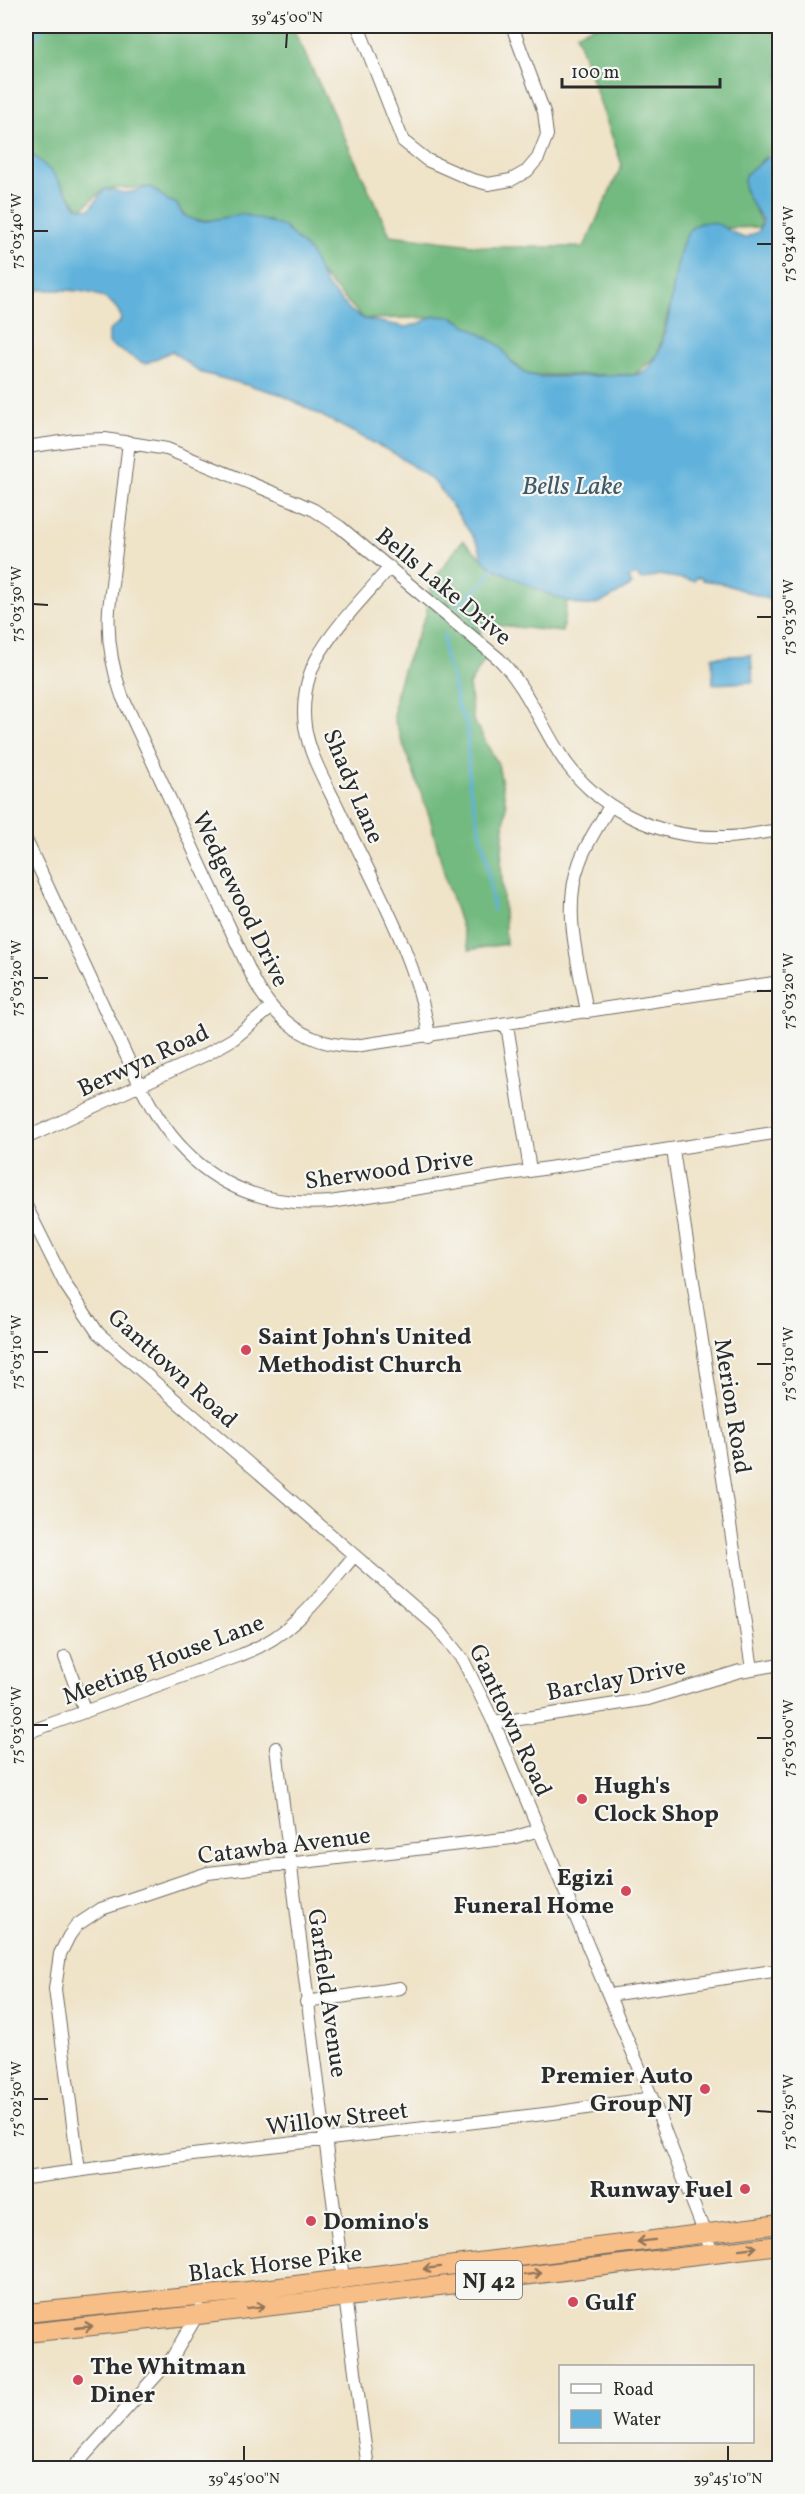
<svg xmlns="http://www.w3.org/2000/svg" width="805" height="2494" font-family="Vollkorn,serif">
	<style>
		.forest { fill: #73ba80; stroke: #4f7256; stroke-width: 1.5 }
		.water { fill: #61b2dc; stroke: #466e84; stroke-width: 1.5 }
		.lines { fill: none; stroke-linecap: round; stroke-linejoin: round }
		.stream { stroke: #61b2dc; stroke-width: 3 }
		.minor-casing { stroke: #706b62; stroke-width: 14 }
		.highway-casing { stroke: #706b62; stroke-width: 20 }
		.minor { stroke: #fff; stroke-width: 12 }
		.highway { stroke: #f7be87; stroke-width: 18 }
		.oneway { stroke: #917459 }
		.ticks { fill: none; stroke: #2b2b2b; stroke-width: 2 }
		.poi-dot { fill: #d1495b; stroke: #f6f6f2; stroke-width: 2 }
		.labels { text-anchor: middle; stroke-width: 4.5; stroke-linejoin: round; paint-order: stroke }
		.shield { fill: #f6f6f2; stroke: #686867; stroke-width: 1.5 }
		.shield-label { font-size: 22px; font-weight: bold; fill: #2b2b2b }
		.street-label { font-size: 24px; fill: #2b2b2b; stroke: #f6f6f2 }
		.poi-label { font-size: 24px; font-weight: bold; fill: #2b2b2b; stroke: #f6f6f2; text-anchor: start }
		.water-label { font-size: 26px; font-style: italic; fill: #3e5a69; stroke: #f6f6f2 }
		.neatline { fill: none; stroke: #2b2b2b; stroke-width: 2 }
		.ticks-label { font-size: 15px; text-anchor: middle; fill: #2b2b2b }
	</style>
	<rect width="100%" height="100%" fill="#f6f6f2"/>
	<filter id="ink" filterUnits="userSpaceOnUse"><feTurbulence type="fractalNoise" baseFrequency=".0167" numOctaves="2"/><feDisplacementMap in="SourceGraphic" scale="12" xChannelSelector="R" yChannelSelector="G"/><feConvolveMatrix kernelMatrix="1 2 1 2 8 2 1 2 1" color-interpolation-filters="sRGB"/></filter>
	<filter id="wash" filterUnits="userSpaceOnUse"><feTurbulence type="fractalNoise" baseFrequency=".008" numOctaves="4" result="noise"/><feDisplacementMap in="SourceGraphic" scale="24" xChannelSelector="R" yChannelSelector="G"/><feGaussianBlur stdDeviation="1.35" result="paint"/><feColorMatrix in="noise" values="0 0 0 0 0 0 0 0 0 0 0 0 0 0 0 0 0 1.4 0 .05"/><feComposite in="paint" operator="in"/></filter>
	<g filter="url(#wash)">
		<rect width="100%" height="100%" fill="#efe3c8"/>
		<path class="forest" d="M35,26H292L390,235L489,247H584L622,165L576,34L594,26H779V142L744,180L762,227L690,229L657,356L634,375H529L453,317L364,319L270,221L191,220L151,187L105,189L81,209L26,147V42Z
			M463,540L490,566L567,601L562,632L479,623L485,659L469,685L473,719L498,764L506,804L501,864L506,944L469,950L446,880L430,818L394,719L395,697L404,667L426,615L432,582Z"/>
		<path class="water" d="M26,139L34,156L53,173L77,207L90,209L105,189L126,193L151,187L169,201L176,203L183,215L197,221H207L242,214L283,226L310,252L326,285L351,311L364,319L406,327L418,324L434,316L453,317L499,345L514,365L529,375L542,377L634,375C684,366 662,231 701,223C719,219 729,233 744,238L758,232L763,222C756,206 738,192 746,174L779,149V603L721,583L702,580V578H696L694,581L659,575L641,580L636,574L628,578L632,585C619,592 605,603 590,605C570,608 510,576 490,566L483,559L478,544L439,487L428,477L395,454L280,394L199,372L172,351L145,364L112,346L109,343V331L120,322L121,317C111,285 57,290 32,290L26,287Z
			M751,655L753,682L713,684L712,657Z"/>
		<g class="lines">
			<path class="stream" d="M26,48L46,26
				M458,607L486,579L495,566
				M444,635V655L451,673L458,708L467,724L469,784L487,860L493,910"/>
		</g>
	</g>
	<g filter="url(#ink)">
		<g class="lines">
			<g class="minor-casing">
				<path id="minor" d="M358,26L403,141L427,160L470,179L488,184L511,180L527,171L538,158L547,135L544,112L512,26
					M129,442L109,609C107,639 112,668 122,696L254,980C275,1020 308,1046 355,1046L780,982
					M26,447L75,440L105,439L167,449L296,502L314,510L340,527L499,659C525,685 539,721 558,751C594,809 658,839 725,837C743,837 762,832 780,830
					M390,567C367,594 332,629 316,660C306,679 302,704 305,726C309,755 326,783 339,810C372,881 419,959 429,1037
					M26,840L140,1085C178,1164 239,1209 330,1202L780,1132
					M587,1012C579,965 562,910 579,864C586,843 599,825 610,806
					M507,1025L530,1170
					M26,1138L205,1055L233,1039L271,1008
					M673,1150L752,1669
					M26,1206L65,1284L98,1333L436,1626L463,1660L494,1723L652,2098L712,2252
					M65,1657L85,1712
					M494,1723L648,1699L740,1671L780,1664
					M26,1733L241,1655C294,1634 318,1599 354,1556
					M276,1748C297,1926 321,2102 343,2279
					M609,1995L780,1970
					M306,2002L400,1988
					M79,2170L55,1989L60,1954L69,1936L77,1925L101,1909L208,1873L512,1838L539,1830
					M26,2178L184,2156L553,2113L652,2098
					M345,2297L368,2468
					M73,2468L172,2358L200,2310"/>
			</g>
			<g class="highway-casing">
				<path id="highway" d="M26,2313L247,2291L780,2224
					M26,2333L198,2315L780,2245"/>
			</g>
			<use href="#minor" class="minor"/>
			<use href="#highway" class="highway"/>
		</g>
		<defs><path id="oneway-shaft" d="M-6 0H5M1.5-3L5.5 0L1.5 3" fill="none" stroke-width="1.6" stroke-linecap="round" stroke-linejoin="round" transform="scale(1.5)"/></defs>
		<g class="oneway">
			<use href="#oneway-shaft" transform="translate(646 2241) rotate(173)"/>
			<use href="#oneway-shaft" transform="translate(748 2248) rotate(-7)"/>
			<use href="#oneway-shaft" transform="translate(432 2268) rotate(173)"/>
			<use href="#oneway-shaft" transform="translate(533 2274) rotate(-7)"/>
			<use href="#oneway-shaft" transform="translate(256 2307) rotate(-7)"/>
			<use href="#oneway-shaft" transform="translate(84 2327) rotate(-6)"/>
		</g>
	</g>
	<path class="ticks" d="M286,48L287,33M33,231H48M757,244H772M33,604L48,605M757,617H772M33,978H48M757,991H772M33,1352H48M757,1364H772M33,1725H48M757,1738H772M33,2099H48M757,2111L772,2112M244,2461V2446M728,2461V2446"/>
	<g class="poi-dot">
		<circle cx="246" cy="1350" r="6"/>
		<circle cx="582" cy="1799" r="6"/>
		<circle cx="626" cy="1891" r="6"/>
		<circle cx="705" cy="2089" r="6"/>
		<circle cx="745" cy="2189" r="6"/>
		<circle cx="311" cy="2221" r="6"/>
		<circle cx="573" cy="2302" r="6"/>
		<circle cx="78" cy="2380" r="6"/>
	</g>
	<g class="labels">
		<rect class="shield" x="456" y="2261" width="66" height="38" rx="4.5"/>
		<g class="shield-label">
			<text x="489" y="2288">NJ 42</text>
		</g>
		<g class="street-label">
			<text transform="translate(444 586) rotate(40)" y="8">Bells Lake Drive</text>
			<text transform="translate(354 786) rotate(67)" y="8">Shady Lane</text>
			<text transform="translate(241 899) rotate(64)" y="8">Wedgewood Drive</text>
			<text transform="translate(143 1060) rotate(-25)" y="8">Berwyn Road</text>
			<text transform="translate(389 1169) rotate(-8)" y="8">Sherwood Drive</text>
			<text transform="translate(173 1368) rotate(42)" y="8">Ganttown Road</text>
			<text transform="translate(733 1406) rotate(81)" y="8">Merion Road</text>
			<text transform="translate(163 1659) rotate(-21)" y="8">Meeting House Lane</text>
			<text transform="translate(616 1679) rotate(-11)" y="8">Barclay Drive</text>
			<text transform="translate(511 1720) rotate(65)" y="8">Ganttown Road</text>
			<text transform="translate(284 1845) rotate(-7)" y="8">Catawba Avenue</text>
			<text transform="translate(328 1993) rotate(82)" y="8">Garfield Avenue</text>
			<text transform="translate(337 2118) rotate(-7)" y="8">Willow Street</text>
			<text transform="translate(275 2263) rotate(-7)" y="8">Black Horse Pike</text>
		</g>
		<g class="poi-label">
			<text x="258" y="1344">Saint John's United<tspan x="258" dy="28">Methodist Church</tspan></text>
			<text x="594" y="1793">Hugh's<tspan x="594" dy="28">Clock Shop</tspan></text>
			<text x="614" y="1885" text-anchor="end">Egizi<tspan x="614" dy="28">Funeral Home</tspan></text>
			<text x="693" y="2083" text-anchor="end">Premier Auto<tspan x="693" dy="28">Group NJ</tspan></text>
			<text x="733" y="2197" text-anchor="end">Runway Fuel</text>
			<text x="323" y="2229">Domino's</text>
			<text x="585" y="2310">Gulf</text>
			<text x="90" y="2374">The Whitman<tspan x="90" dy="28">Diner</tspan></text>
		</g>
		<g class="water-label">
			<text x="572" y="494">Bells Lake</text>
		</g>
	</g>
	<rect width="805" height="2494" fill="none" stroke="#f6f6f2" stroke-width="66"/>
	<rect x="559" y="2365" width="195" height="78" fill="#f6f6f2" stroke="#a5a5a2" stroke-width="1.5"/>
	<rect x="571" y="2384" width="30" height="9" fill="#ffffff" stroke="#a5a5a2" stroke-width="1.5"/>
	<text x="613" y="2395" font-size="18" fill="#2b2b2b">Road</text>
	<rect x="571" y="2410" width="30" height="18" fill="#61b2dc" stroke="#a5a5a2" stroke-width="1.5"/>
	<text x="613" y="2425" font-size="18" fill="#2b2b2b">Water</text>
	<path d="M562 78v9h158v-9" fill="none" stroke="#2b2b2b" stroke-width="3"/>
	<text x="571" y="78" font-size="18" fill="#2b2b2b" stroke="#f6f6f2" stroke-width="4.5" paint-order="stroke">100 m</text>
	<rect x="33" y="33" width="739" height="2428" class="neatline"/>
	<g class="ticks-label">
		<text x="287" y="22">39°45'00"N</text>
		<text transform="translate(16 231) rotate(-90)" y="5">75°03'40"W</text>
		<text transform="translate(788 244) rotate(-90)" y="5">75°03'40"W</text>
		<text transform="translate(16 604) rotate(-90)" y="5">75°03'30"W</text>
		<text transform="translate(788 617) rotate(-90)" y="5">75°03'30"W</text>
		<text transform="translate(16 978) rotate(-90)" y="5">75°03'20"W</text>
		<text transform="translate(788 991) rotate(-90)" y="5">75°03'20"W</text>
		<text transform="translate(16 1352) rotate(-90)" y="5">75°03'10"W</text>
		<text transform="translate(788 1364) rotate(-90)" y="5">75°03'10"W</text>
		<text transform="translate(16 1725) rotate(-90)" y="5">75°03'00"W</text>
		<text transform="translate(788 1738) rotate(-90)" y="5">75°03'00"W</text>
		<text transform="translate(16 2099) rotate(-90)" y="5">75°02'50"W</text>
		<text transform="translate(788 2112) rotate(-90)" y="5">75°02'50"W</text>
		<text x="244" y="2483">39°45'00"N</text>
		<text x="728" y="2483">39°45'10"N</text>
	</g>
</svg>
